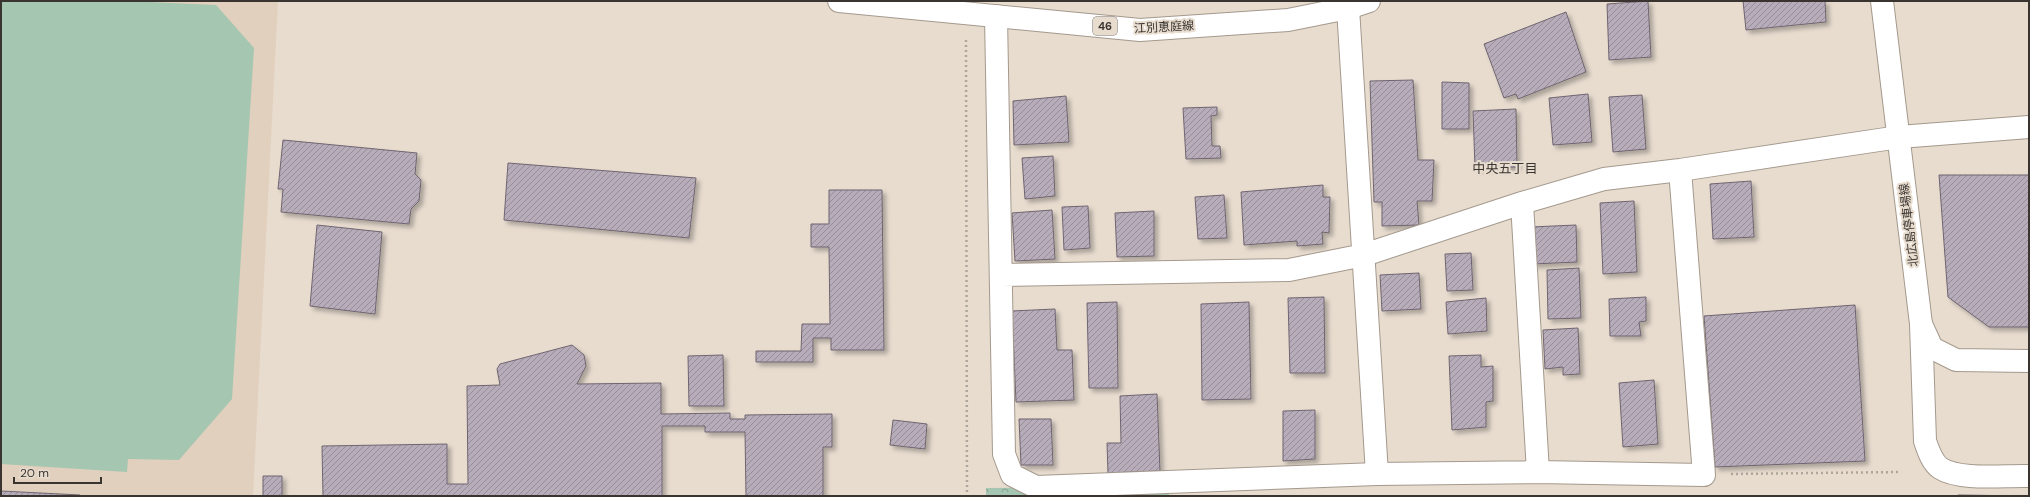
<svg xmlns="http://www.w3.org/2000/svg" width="2030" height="497" font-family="'DM Sans','Noto Sans JP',sans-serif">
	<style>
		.built { fill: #e1d0bd }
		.grass { fill: #a5c6b0 }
		.park { fill: url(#park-crowns) }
		.building { fill: url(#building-hatch); stroke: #6f6570; filter: url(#shadow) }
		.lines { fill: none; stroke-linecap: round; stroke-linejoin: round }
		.minor-casing { stroke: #a4998d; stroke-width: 24 }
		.major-casing { stroke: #a4998d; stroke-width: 24 }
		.path { stroke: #afa69b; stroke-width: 2.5; stroke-dasharray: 2 3; stroke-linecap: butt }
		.minor { stroke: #fff; stroke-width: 22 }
		.major { stroke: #fff; stroke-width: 22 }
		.labels { text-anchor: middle; stroke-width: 4; stroke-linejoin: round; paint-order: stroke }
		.shield { fill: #e8dccf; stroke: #6e665f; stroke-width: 1 }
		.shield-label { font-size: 11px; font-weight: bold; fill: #39342f }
		.street-label { font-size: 12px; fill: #39342f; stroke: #e8dccf }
		.neighbourhood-label { font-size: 13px; fill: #39342f; stroke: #e8dccf }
	</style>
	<defs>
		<pattern id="park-crowns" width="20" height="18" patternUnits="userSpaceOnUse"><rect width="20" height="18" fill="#a5c6b0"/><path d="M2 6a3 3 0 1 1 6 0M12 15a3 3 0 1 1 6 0" fill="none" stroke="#87a290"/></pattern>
		<pattern id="building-hatch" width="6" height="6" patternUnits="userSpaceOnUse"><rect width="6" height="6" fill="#b7acb9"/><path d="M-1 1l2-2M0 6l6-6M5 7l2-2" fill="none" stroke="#968d97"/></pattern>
		<filter id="shadow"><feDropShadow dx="3.5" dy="3.5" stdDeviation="2" flood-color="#0004"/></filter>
	</defs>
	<rect width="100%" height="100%" fill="#e8dccf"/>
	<path class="built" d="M1,1H278L253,496H1Z"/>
	<path class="grass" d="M1,1H126L216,5L254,48L232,399L179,460L128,459L127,472L1,464Z"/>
	<path class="park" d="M1169,487V496H986V488Z"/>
	<path class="building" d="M1648,1L1651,57L1609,60L1607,4Z
		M1743,1H1825L1826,22L1746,30Z
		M1566,12L1586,72L1518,99L1516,94L1504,98L1484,44Z
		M1413,80L1418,160H1434L1432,201H1417L1419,225L1382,226V202H1374L1370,81Z
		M1442,82L1469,83V129H1442Z
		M1588,94L1592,142L1553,145L1549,98Z
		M1642,95L1646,149L1613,152L1609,97Z
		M1066,96L1069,142L1014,145L1013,101Z
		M1217,107V115L1211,116L1212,146H1220L1221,158L1186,159L1183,108Z
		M1516,109L1517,167L1475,168L1473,111Z
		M283,140L417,153L415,174L421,180L419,201L411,209L409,224L281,212L283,189H278Z
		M1053,156L1055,196L1025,199L1022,158Z
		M508,163L696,178L689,238L504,220Z
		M1939,175H2029V327H1989L1948,297Z
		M1751,181L1754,237L1713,239L1710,184Z
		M1323,185V197H1330L1329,233L1322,232L1323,244L1297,246V241L1244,245L1241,192Z
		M829,190H882L884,350H831V338H813V362H756V351H801L802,324H830L829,247H811V224H829Z
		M1224,195L1227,238L1198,239L1195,197Z
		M1634,201L1637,272L1603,274L1600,203Z
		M1088,206L1090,248L1064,250L1062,207Z
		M1052,210L1055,259L1015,261L1012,213Z
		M1154,211V256L1117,257L1115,213Z
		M317,225L382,232L375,314L310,306Z
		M1576,225L1577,262L1533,264L1531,227Z
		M1471,253L1473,290L1447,291L1445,254Z
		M1579,268L1581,318L1548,319L1547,270Z
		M1419,273L1421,309L1382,311L1380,275Z
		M1324,297L1325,373H1290L1288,298Z
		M1646,297V321L1639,322L1641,336H1610L1609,299Z
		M1486,298L1487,331L1448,334L1446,302Z
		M1117,302L1118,388H1089L1087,303Z
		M1249,302L1251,399L1202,400L1201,304Z
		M1855,305L1865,461L1715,467L1704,316Z
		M1055,309L1057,350H1072L1074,400L1016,402L1012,311Z
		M1578,328L1580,374L1563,375V367L1545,369L1543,330Z
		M572,345L584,355L586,366L577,384L661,383V414L730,413V419H745V415L832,414V447H823V496H746L745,432H705V426H662V496H323L322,446L447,444V484H468L467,386L500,385L497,369L500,364Z
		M723,355L724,406H689L688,356Z
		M1481,355V367L1493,366V401L1486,402V427L1452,430L1449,356Z
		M1654,380L1658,444L1623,447L1619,383Z
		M1157,394L1160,471L1108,473L1107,443H1121L1120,396Z
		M1315,410V459L1283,461V411Z
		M1019,419H1051L1053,465H1021Z
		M893,420L927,424L925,449L890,445Z
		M263,476H282V496H263Z
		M1,491L80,495V496H1Z
		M1958,495L2029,496H1958Z"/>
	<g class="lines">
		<g class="minor-casing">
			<path id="minor" d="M1348,8L1377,474
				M996,16L1004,454L1012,475L1036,487L1377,474L1538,472L1704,475L1680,170
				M1522,203L1538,472
				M1001,275L1289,270L1364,255L1522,203L1604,179L1680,170L1899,137L2029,127
				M1921,324L1925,441C1928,450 1932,462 1940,468C1960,481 2005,475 2029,476"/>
		</g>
		<g class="major-casing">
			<path id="major" d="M839,1L1140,30L1288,20L1348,8L1369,1
				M1882,1L1921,324L1932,348L1956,360L2029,361"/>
		</g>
		<path class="path" d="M966,40L967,496
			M1731,474L1899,472"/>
		<use href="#minor" class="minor"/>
		<use href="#major" class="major"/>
	</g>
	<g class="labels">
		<rect class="shield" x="1093" y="17" width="24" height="18" rx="3"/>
		<g class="shield-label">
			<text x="1105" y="30">46</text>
		</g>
		<g class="street-label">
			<text transform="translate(1164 27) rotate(-3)" y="4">江別恵庭線</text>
			<text transform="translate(1909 225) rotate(-97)" y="4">北広島停車場線</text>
		</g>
		<g class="neighbourhood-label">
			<text x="1505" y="173">中央五丁目</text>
		</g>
	</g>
	<rect width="2030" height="497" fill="none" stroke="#39342f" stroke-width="4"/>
	<path d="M14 477v6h87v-6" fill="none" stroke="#39342f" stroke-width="2"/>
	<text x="20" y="477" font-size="12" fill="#39342f" stroke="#e8dccf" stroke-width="3" paint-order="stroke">20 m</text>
</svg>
